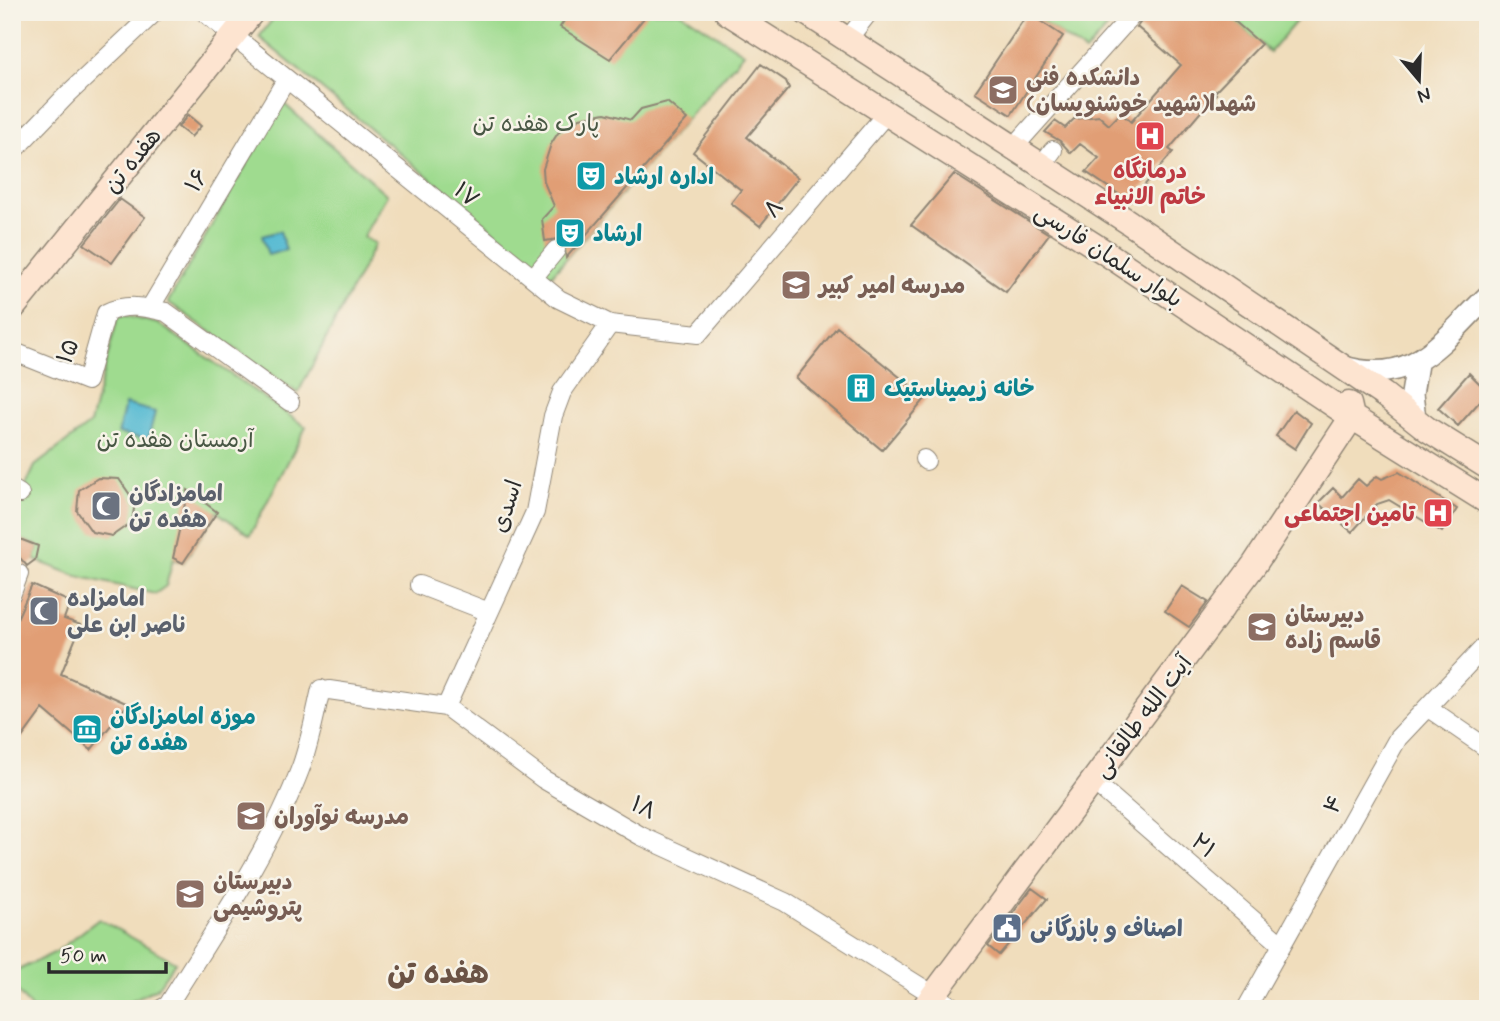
<svg xmlns="http://www.w3.org/2000/svg" width="1500" height="1021" font-family="Mynerve,'Playpen Sans Arabic',sans-serif">
	<style>
		.green { fill: #9fdb8f; stroke: #65835d; stroke-width: 2 }
		.water { fill: #53b9d2; stroke: #3f727e; stroke-width: 2 }
		.building { fill: #e19e74 }
		.lines { fill: none; stroke-linecap: round; stroke-linejoin: round }
		.minor-casing { stroke: #8e8474; stroke-width: 20 }
		.tertiary-casing { stroke: #8e8474; stroke-width: 24 }
		.secondary-casing { stroke: #8e8474; stroke-width: 27 }
		.minor { stroke: #fff; stroke-width: 18 }
		.tertiary { stroke: #fff; stroke-width: 21 }
		.secondary { stroke: #fde4d0; stroke-width: 24 }
		.labels { text-anchor: middle; stroke-width: 5; stroke-linejoin: round; paint-order: stroke }
		.education-label { font-size: 23px; font-weight: bold; fill: #785e54; stroke: #f7f3e8; text-anchor: start }
		.park-label { font-size: 23px; fill: #485744; stroke: #f7f3e8 }
		.street-label { font-size: 23px; fill: #2b2b2b; stroke: #f7f3e8 }
		.health-label { font-size: 23px; font-weight: bold; fill: #be3a42; stroke: #f7f3e8 }
		.culture-label { font-size: 23px; font-weight: bold; fill: #0d838f; stroke: #f7f3e8; text-anchor: start }
		.worship-label { font-size: 23px; font-weight: bold; fill: #5b616d; stroke: #f7f3e8; text-anchor: start }
		.service-label { font-size: 23px; font-weight: bold; fill: #4e5e75; stroke: #f7f3e8; text-anchor: start }
		.district-label { font-size: 30px; font-weight: bold; fill: #6b5345; stroke: #f7f3e8 }
	</style>
	<rect width="100%" height="100%" fill="#f7f3e8"/>
	<filter id="ink" filterUnits="userSpaceOnUse"><feTurbulence type="fractalNoise" baseFrequency=".0143" numOctaves="2"/><feDisplacementMap in="SourceGraphic" scale="14" xChannelSelector="R" yChannelSelector="G"/><feConvolveMatrix kernelMatrix="1 2 1 2 8 2 1 2 1" color-interpolation-filters="sRGB"/></filter>
	<filter id="wash" filterUnits="userSpaceOnUse"><feTurbulence type="fractalNoise" baseFrequency=".00686" numOctaves="4" result="noise"/><feDisplacementMap in="SourceGraphic" scale="28" xChannelSelector="R" yChannelSelector="G"/><feGaussianBlur stdDeviation="1.57" result="paint"/><feColorMatrix in="noise" values="0 0 0 0 0 0 0 0 0 0 0 0 0 0 0 0 0 1.4 0 .05"/><feComposite in="paint" operator="in"/></filter>
	<g filter="url(#wash)">
		<rect width="100%" height="100%" fill="#f0ddbc"/>
		<path class="green" d="M278,12H680L744,53L550,277L259,37Z
			M1028,12H1122L1085,52Z
			M1224,12H1304L1270,52Z
			M282,102L387,195L363,237L375,244L298,393L168,302Z
			M123,315L159,324L306,427L250,535L217,512L183,563L173,559L166,586L155,594L77,576L35,560L38,546L17,538L19,528L12,524V516L35,466L90,424L118,317Z
			M99,919L175,962L157,988L115,1009H32L12,985V973L56,952Z"/>
		<path class="water" d="M280,231L286,250L268,255L262,236Z
			M125,404L155,412L148,440L118,433Z"/>
		<g id="blocks">
			<path class="building" d="M570,12H649L610,59L560,27Z
				M1148,12H1224L1261,44L1214,93L1216,94L1169,149L1173,152L1130,202L1086,172L1099,158L1080,144L1071,153L1060,141L1045,132L1055,121L1065,128L1074,119L1099,116L1109,125L1121,113L1131,122L1181,65L1137,27Z
				M1028,13L1063,36L1011,115L975,92Z
				M761,64L786,81L789,88L747,137L798,178L760,226L731,203L741,190L693,152Z
				M667,102L687,119L566,258L564,242L557,239L545,241L542,219L554,206L544,182L543,169L551,144L558,133L580,118L605,113L631,120L641,109Z
				M188,115L201,126L191,137L178,127Z
				M954,174L1049,234L1006,292L911,225Z
				M120,199L145,217L112,263L84,244Z
				M837,327L926,398L882,450L796,378Z
				M1469,373L1488,392L1458,426L1438,408Z
				M1294,410L1311,423L1295,449L1276,436Z
				M1399,472L1457,509L1442,532L1389,500L1377,504L1352,532L1318,503L1333,488L1342,497L1358,479L1366,486L1377,476L1382,479Z
				M98,478L119,479L135,502L132,522L112,536L92,532L77,511L79,490Z
				M188,490L217,512L183,563L173,558Z
				M17,538L38,546L35,560L27,566L13,550Z
				M32,585L70,602L64,619L81,625L61,674L128,704L91,750L43,709L21,739L12,731V630Z
				M1182,586L1208,602L1189,627L1165,611Z
				M1032,888L1047,899L999,955L988,946Z"/>
		</g>
	</g>
	<g filter="url(#ink)">
		<use href="#blocks" fill-opacity="0" stroke="#8e8474" stroke-width="2"/>
		<g class="lines">
			<g class="minor-casing">
				<path id="minor" d="M204,12L559,299L610,324L698,334L886,114
					M848,39L869,12
					M1013,148L1135,12
					M12,152L68,94L155,12
					M1041,166L1053,150
					M533,278L556,250
					M150,308L286,80
					M12,351L87,381L106,313C126,303 145,307 166,312L290,402
					M924,459L926,461
					M12,489L20,494
					M419,585L489,612
					M12,593L19,574
					M329,690L446,707L543,779L641,836L785,902L956,1009
					M446,707L535,512L553,416L562,392L610,324
					M1427,707L1488,749
					M1093,781L1282,945
					M161,1009L168,1005C215,929 269,852 301,767C310,742 315,715 321,689
					M1246,1009L1398,738L1488,643"/>
			</g>
			<g class="tertiary-casing">
				<path id="tertiary" d="M1344,367C1415,387 1442,340 1488,296
					M1415,419L1412,394L1417,364"/>
			</g>
			<g class="secondary-casing">
				<path id="secondary" d="M727,12L1103,251L1352,417L1488,502
					M805,12L1127,221L1384,395L1427,429L1488,467
					M12,309L252,12
					M923,1009L1254,565L1352,417L1349,404"/>
			</g>
			<use href="#minor" class="minor"/>
			<use href="#tertiary" class="tertiary"/>
			<use href="#secondary" class="secondary"/>
		</g>
	</g>
	<defs>
		<g id="university-square" transform="scale(1.575)"><rect x="-9" y="-9" width="18" height="18" rx="4" fill="#8d6e63" stroke="#f7f3e8"/><path d="M0-5L7-2L0 1L-7-2ZM-4 1L0 2.5L4 1V4Q0 6-4 4Z" fill="#fff"/></g>
		<g id="hospital-square" transform="scale(1.575)"><rect x="-9" y="-9" width="18" height="18" rx="4" fill="#e0444e" stroke="#f7f3e8"/><path d="M-5-5h3v3.5h4V-5h3V5h-3V1.5h-4V5h-3Z" fill="#fff"/></g>
		<g id="theatre-square" transform="scale(1.575)"><rect x="-9" y="-9" width="18" height="18" rx="4" fill="#0f9aa8" stroke="#f7f3e8"/><path d="M-5-5.5Q0-4 5-5.5V0Q5 5 0 6Q-5 5-5 0ZM-3.3-2.5H-1v1.5H-3.3ZM1-2.5H3.3v1.5H1ZM-2.8 1Q0 5.5 2.8 1Z" fill="#fff"/></g>
		<g id="school-square" transform="scale(1.575)"><rect x="-9" y="-9" width="18" height="18" rx="4" fill="#8d6e63" stroke="#f7f3e8"/><path d="M0-5L7-2L0 1L-7-2ZM-4 1L0 2.5L4 1V4Q0 6-4 4Z" fill="#fff"/></g>
		<g id="building-square" transform="scale(1.575)"><rect x="-9" y="-9" width="18" height="18" rx="4" fill="#0f9aa8" stroke="#f7f3e8"/><path d="M-4-6H4V6H1V3H-1V6H-4ZM-2.5-4.3h1.7v1.8h-1.7ZM.8-4.3h1.7v1.8H.8ZM-2.5-1h1.7V.8h-1.7ZM.8-1h1.7V.8H.8Z" fill="#fff"/></g>
		<g id="mosque-square" transform="scale(1.575)"><rect x="-9" y="-9" width="18" height="18" rx="4" fill="#6b7280" stroke="#f7f3e8"/><path d="M3.5-4.9A6 6 0 1 0 3.5 4.9A5 5 0 1 1 3.5-4.9Z" fill="#fff"/></g>
		<g id="museum-square" transform="scale(1.575)"><rect x="-9" y="-9" width="18" height="18" rx="4" fill="#0f9aa8" stroke="#f7f3e8"/><path d="M0-6L6-3V-2H-6V-3ZM-5-1h2V3h-2ZM-1-1h2V3h-2ZM3-1h2V3H3ZM-6 4H6V6H-6Z" fill="#fff"/></g>
		<g id="civic-square" transform="scale(1.575)"><rect x="-9" y="-9" width="18" height="18" rx="4" fill="#5c6f8a" stroke="#f7f3e8"/><path d="M-.6-6.5H3V-4.5H.6V-3L4-1V1h2V6H-6V1h2V-1L-.6-3ZM-1.2 2.5V6h2.4V2.5Z" fill="#fff"/></g>
	</defs>
	<g fill-rule="evenodd">
		<use href="#university-square" x="1003" y="90"/>
		<use href="#hospital-square" x="1150" y="136"/>
		<use href="#theatre-square" x="591" y="176"/>
		<use href="#theatre-square" x="570" y="233"/>
		<use href="#school-square" x="796" y="285"/>
		<use href="#building-square" x="861" y="388"/>
		<use href="#mosque-square" x="106" y="506"/>
		<use href="#hospital-square" x="1438" y="513"/>
		<use href="#mosque-square" x="44" y="611"/>
		<use href="#school-square" x="1262" y="627"/>
		<use href="#museum-square" x="87" y="729"/>
		<use href="#school-square" x="251" y="816"/>
		<use href="#school-square" x="190" y="894"/>
		<use href="#civic-square" x="1007" y="928"/>
	</g>
	<g class="labels">
		<g class="education-label">
			<text x="1026" y="85">دانشکده فنی<tspan x="1026" dy="26">شهدا(شهید خوشنویسان)</tspan></text>
			<text x="819" y="293">مدرسه امیر کبیر</text>
			<text x="1285" y="622">دبیرستان<tspan x="1285" dy="26">قاسم زاده</tspan></text>
			<text x="274" y="824">مدرسه نوآوران</text>
			<text x="213" y="889">دبیرستان<tspan x="213" dy="26">پتروشیمی</tspan></text>
		</g>
		<g class="park-label">
			<text x="536" y="131">پارک هفده تن</text>
			<text x="175" y="447">آرمستان هفده تن</text>
		</g>
		<g class="street-label">
			<text transform="translate(132 160) rotate(-51)" y="8">هفده تن</text>
			<text transform="translate(196 180) rotate(-59)" y="8">۱۶</text>
			<text transform="translate(467 194) rotate(39)" y="8">۱۷</text>
			<text transform="translate(773 208) rotate(-49)" y="8">۸</text>
			<text transform="translate(1109 255) rotate(33)" y="8">بلوار سلمان فارسی</text>
			<text transform="translate(67 351) rotate(-68)" y="8">۱۵</text>
			<text transform="translate(506 506) rotate(-72)" y="8">اسدی</text>
			<text transform="translate(1142 716) rotate(-53)" y="8">آیت الله طالقانی</text>
			<text transform="translate(1333 804) rotate(-61)" y="8">۴</text>
			<text transform="translate(644 807) rotate(26)" y="8">۱۸</text>
			<text transform="translate(1204 845) rotate(41)" y="8">۲۱</text>
		</g>
		<g class="health-label">
			<text x="1150" y="178">درمانگاه<tspan x="1150" dy="26">خاتم الانبیاء</tspan></text>
			<text x="1415" y="521" text-anchor="end">تامین اجتماعی</text>
		</g>
		<g class="culture-label">
			<text x="614" y="184">اداره ارشاد</text>
			<text x="593" y="241">ارشاد</text>
			<text x="884" y="396">خانه زیمیناستیک</text>
			<text x="110" y="724">موزه امامزادگان<tspan x="110" dy="26">هفده تن</tspan></text>
		</g>
		<g class="worship-label">
			<text x="129" y="501">امامزادگان<tspan x="129" dy="26">هفده تن</tspan></text>
			<text x="67" y="606">امامزاده<tspan x="67" dy="26">ناصر ابن علی</tspan></text>
		</g>
		<g class="service-label">
			<text x="1030" y="936">اصناف و بازرگانی</text>
		</g>
		<g class="district-label">
			<text x="438" y="983">هفده تن</text>
		</g>
	</g>
	<rect width="1500" height="1021" fill="none" stroke="#f7f3e8" stroke-width="42"/>
	<g transform="translate(1419 80) rotate(161)" stroke="#f7f3e8" stroke-width="5" paint-order="stroke">
	<path d="M0-5L12 26L0 18L-12 26Z" fill="#2b2b2b"/>
	<text y="-10" font-size="19" font-weight="bold" text-anchor="middle" fill="#2b2b2b">N</text>
	</g>
	<path d="M49 962v10h117v-10" fill="none" stroke="#2b2b2b" stroke-width="3.5"/>
	<text x="60" y="962" font-size="21" fill="#2b2b2b" stroke="#f7f3e8" stroke-width="5" paint-order="stroke">50 m</text>
</svg>
